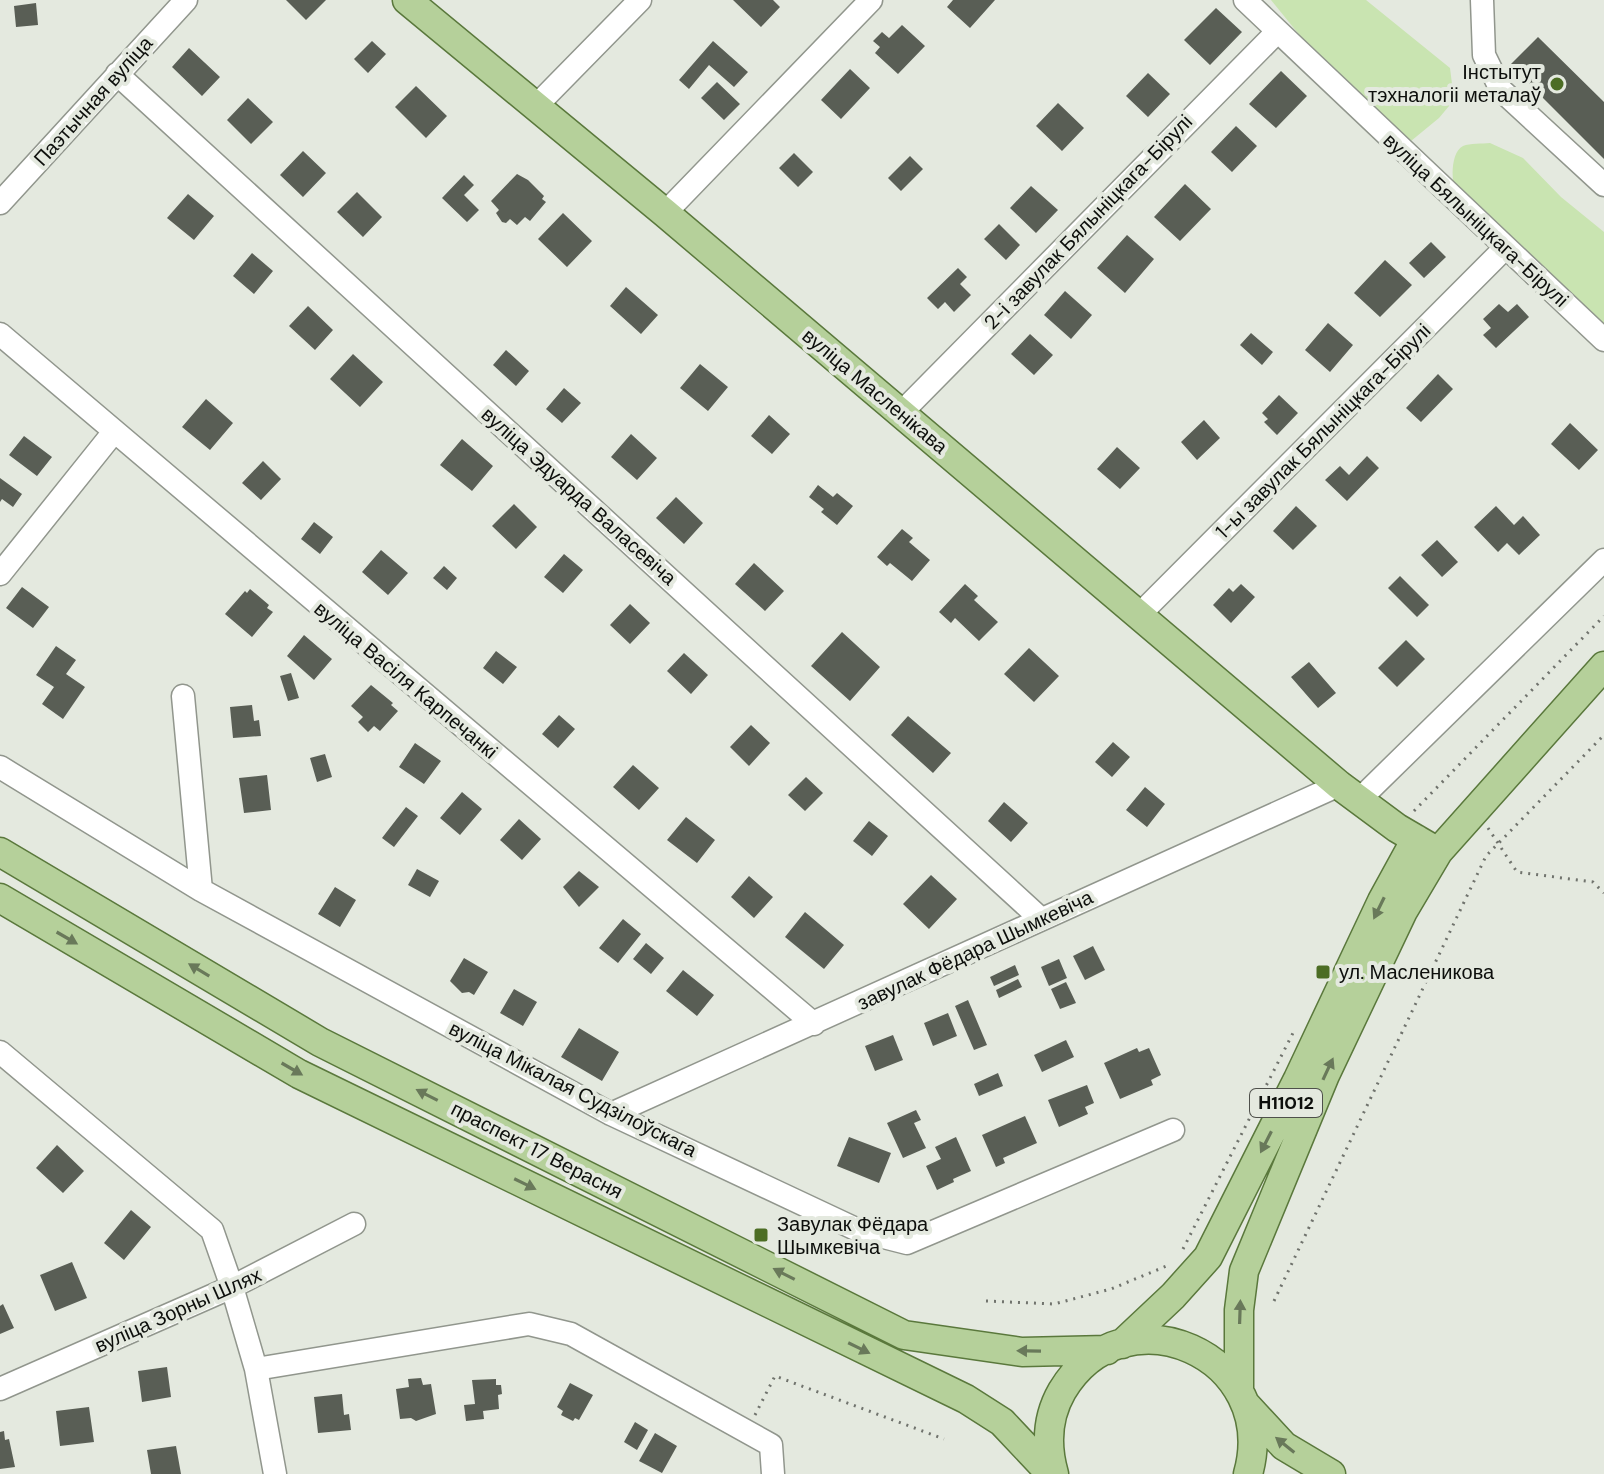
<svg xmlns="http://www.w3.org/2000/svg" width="1604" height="1474" font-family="'DM Sans',sans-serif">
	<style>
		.green { fill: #c9e4b1 }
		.building { fill: #595e55 }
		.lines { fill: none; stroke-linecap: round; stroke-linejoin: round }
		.minor-casing { stroke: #91968d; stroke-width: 25 }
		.major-casing { stroke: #5a783c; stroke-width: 31 }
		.path { stroke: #70736d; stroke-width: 3; stroke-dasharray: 2 6; stroke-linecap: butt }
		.minor { stroke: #fff; stroke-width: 22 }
		.major { stroke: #b5d09a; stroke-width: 28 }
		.oneway { fill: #69795a }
		.poi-dot { fill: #4c6d24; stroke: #e4e9df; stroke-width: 3 }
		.labels { text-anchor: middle; stroke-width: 8; stroke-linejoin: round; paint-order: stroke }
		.shield { fill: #e4e9df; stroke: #4e504b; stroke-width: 2 }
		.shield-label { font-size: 18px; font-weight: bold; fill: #0d0f0c }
		.poi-label { font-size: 20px; fill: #0d0f0c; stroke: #e4e9df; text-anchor: start }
		.street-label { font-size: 20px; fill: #0d0f0c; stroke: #e4e9df }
	</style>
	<rect width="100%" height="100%" fill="#e4e9df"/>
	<path class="green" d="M1271,0H1366L1450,68L1454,100L1439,118L1411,141L1310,48Z
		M1490,143L1523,158L1561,197L1604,232V324L1455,189C1451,179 1451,152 1463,146C1470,143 1482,144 1490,143Z"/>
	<path class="building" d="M286,0H326L306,20Z
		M733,0H773L780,7L761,27Z
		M953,0H995L970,28L947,7Z
		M36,3L38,25L16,27L14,6Z
		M1216,8L1242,32L1210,65L1184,40Z
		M902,25L925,46L898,74L875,53L880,47L873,41L882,32L889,38Z
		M1538,37L1604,102V159L1510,65Z
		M372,41L386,54L368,73L354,59Z
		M713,41L748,72L734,87L709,65L689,89L679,80Z
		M189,48L220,77L202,96L172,67Z
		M850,69L870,88L841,119L821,100Z
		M1281,71L1307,96L1276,128L1249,104Z
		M1148,73L1170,94L1148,117L1126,96Z
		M717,82L740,104L724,120L701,98Z
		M416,86L447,116L426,138L395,107Z
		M248,98L273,122L251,144L227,120Z
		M1058,103L1084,128L1062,151L1036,126Z
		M1236,126L1257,146L1232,172L1211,152Z
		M303,151L326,173L303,197L280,175Z
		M794,153L813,172L798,187L779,168Z
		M910,156L923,169L901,191L888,178Z
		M517,174L528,180L544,196L542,199L546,202L530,221L525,217L517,225L510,219L506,223L502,222L496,213L499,210L491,201Z
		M464,175L474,185L464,195L479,210L467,222L442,198Z
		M1185,184L1211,209L1180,241L1154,217Z
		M1031,186L1058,210L1036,233L1010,208Z
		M357,192L382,217L363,237L337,212Z
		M188,194L214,216L194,240L167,218Z
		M563,213L592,241L567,267L538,239Z
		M999,224L1020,245L1006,260L984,239Z
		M1127,235L1154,259L1125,293L1097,268Z
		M1431,242L1446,257L1424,278L1409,263Z
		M252,253L273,271L254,294L233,276Z
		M1385,260L1412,285L1380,317L1354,293Z
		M958,268L967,277L960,284L971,295L954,312L945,302L938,309L927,298Z
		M626,287L658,315L641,334L610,306Z
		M1065,291L1092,315L1071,339L1044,315Z
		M1499,304L1508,312L1517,304L1529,317L1496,348L1483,335L1491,328L1483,319Z
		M308,306L333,330L315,350L289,326Z
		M1328,323L1353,345L1330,372L1305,350Z
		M1251,333L1273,352L1262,365L1240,345Z
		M1030,334L1053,355L1034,375L1011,354Z
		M506,350L529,371L516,386L493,365Z
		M353,354L383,382L360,407L330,379Z
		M700,364L728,387L708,411L680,388Z
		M1438,374L1453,389L1421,422L1406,408Z
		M564,388L581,403L562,423L546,409Z
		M1279,395L1298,413L1277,435L1264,422L1268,419L1262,413Z
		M206,399L233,423L210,450L182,427Z
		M769,415L790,434L772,454L751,436Z
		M1204,420L1220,438L1197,460L1181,442Z
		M1570,423L1598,450L1579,470L1551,444Z
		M631,434L657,458L637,480L611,457Z
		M24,436L52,457L37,476L9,455Z
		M462,439L493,466L472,491L440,465Z
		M1117,447L1140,468L1120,489L1097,469Z
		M1367,456L1379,468L1347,501L1325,480L1340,466L1349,475Z
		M263,461L281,479L261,500L242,483Z
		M0,478L22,494L13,507L2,499L0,502Z
		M818,485L833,497L837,493L853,506L837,525L821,512L824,509L809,497Z
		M676,497L703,523L684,544L656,518Z
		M514,504L537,527L516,549L492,526Z
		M1296,506L1317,526L1293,550L1273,531Z
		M1496,506L1514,525L1523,516L1540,535L1519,555L1507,543L1498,552L1474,527Z
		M314,522L333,537L320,554L301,539Z
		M902,529L913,538L909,542L930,560L912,581L890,563L887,566L877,557Z
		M1437,540L1458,562L1442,577L1421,555Z
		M381,550L408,573L388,595L362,572Z
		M564,554L583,570L563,593L544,577Z
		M754,563L784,591L765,611L735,584Z
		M444,566L457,578L447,590L433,578Z
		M1400,576L1429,605L1417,617L1388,588Z
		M965,584L978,596L974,600L998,622L979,641L955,618L951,623L939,612Z
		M1241,584L1255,597L1231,623L1213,605L1229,588L1233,592Z
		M22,587L49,607L33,628L6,608Z
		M250,589L269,605L267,608L273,612L252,637L225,614L245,591L247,593Z
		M630,604L650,623L630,644L610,625Z
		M842,632L880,667L850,701L811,666Z
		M304,635L332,659L314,680L287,656Z
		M1406,640L1425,659L1397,687L1378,668Z
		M56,646L76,660L66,674L85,687L63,719L42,704L54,687L36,675Z
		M1029,648L1059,676L1034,702L1004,674Z
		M496,651L517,667L503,684L483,668Z
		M684,653L708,675L691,694L667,671Z
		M1309,662L1336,693L1318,708L1291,677Z
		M291,673L299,698L288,701L280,676Z
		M371,685L393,703L391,705L398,711L380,731L374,726L368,732L358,722L363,717L351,706Z
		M252,705L254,721L259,720L261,736L233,738L230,707Z
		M559,715L575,729L558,748L542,734Z
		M908,716L951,753L933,773L891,735Z
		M751,725L770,743L749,766L730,747Z
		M1113,742L1130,757L1112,777L1095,762Z
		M415,743L441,761L424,784L399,767Z
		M325,754L332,777L317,782L310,758Z
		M633,765L659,788L639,810L613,787Z
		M267,775L271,810L244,813L239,778Z
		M806,777L823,793L805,811L788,795Z
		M1145,787L1165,804L1147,827L1126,810Z
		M462,792L482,809L460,835L440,818Z
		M1004,802L1028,823L1011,842L988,821Z
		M406,807L418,816L394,847L382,838Z
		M686,817L715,840L697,863L667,840Z
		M519,819L541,839L522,860L500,840Z
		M869,821L888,836L872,856L853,841Z
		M417,869L439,881L430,897L408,885Z
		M579,871L599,887L579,907L563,887Z
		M931,875L957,899L929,929L903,904Z
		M749,876L773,897L754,918L731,897Z
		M335,887L356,900L340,927L318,914Z
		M805,912L844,945L824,969L785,937Z
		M623,919L641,934L618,963L599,948Z
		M646,943L664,958L651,974L633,959Z
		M1093,946L1105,970L1085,980L1073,956Z
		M464,958L488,972L474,995L469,992L462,993L450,981Z
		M1059,959L1067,978L1049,986L1041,967Z
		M1015,965L1019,975L994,986L990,977Z
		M683,970L714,995L697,1016L666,991Z
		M1018,979L1022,987L999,998L996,990Z
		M1066,982L1076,1003L1060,1009L1051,989Z
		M514,989L537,1002L523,1026L500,1013Z
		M968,1000L987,1045L974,1050L955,1006Z
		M948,1013L957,1036L933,1046L924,1023Z
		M579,1028L619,1052L602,1081L561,1057Z
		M893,1035L903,1060L875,1071L865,1046Z
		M1066,1040L1074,1057L1042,1072L1034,1055Z
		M1137,1048L1139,1052L1149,1048L1161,1075L1151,1080L1153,1085L1120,1099L1104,1063Z
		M998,1073L1003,1086L979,1096L974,1084Z
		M1087,1085L1094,1103L1085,1107L1088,1114L1059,1127L1048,1100Z
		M916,1110L921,1120L914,1123L926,1148L903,1158L887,1123Z
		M1025,1116L1037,1143L1003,1158L1005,1163L996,1167L982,1135Z
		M849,1137L891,1153L879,1183L837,1166Z
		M956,1137L971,1171L953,1179L954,1182L937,1190L926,1166L941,1159L935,1147Z
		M57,1145L84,1171L63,1193L36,1168Z
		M131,1210L151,1227L124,1260L104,1243Z
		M72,1262L87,1298L55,1311L40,1275Z
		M3,1304L14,1328L0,1334V1306Z
		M167,1367L171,1397L142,1402L138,1371Z
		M421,1378L423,1385L431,1384L436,1414L416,1421L411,1418L400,1419L396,1389L409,1387L408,1379Z
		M496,1379V1385H501L502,1394L498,1395L499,1409L483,1411L484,1419L466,1421L464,1405L475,1404L472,1380Z
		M570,1383L593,1395L579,1420L575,1418L573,1421L561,1415L563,1411L557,1407Z
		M342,1394L344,1415L349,1414L351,1430L318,1433L314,1397Z
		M89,1407L94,1442L60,1446L56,1411Z
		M635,1422L648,1430L637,1450L624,1442Z
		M4,1431L5,1440L9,1439L15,1467L0,1469V1432Z
		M655,1433L677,1446L662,1473L639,1461Z
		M176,1446L181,1474H151L147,1450Z"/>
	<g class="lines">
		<g class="minor-casing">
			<path id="minor" d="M1245,0L1604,340
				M1482,0L1484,55L1501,90L1604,185
				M117,74L1041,919
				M536,106L640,0
				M0,203L186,0
				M665,213L871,0
				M0,334L814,1024
				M901,413L1277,32
				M0,574L113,433
				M1140,614L1505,248
				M183,696L201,890
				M0,767L201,890L611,1114L860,1231L907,1243L1173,1130
				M1359,800L1604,560
				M0,1052L212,1230L232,1287L256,1369L275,1474
				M611,1114L1339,785
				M256,1369L529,1324L571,1334L771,1445L773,1474
				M0,1389L232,1287L354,1224"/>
		</g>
		<g class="major-casing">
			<path id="major" d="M407,0L665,213L1339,785L1397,828L1438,852L1604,666
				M0,852L320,1042L904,1335L1022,1352L1107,1350
				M0,898L299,1074L966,1399L1002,1422L1051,1474
				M1122,1344L1173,1296L1208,1257L1298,1079L1382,901L1416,839
				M1239,1390V1310L1244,1271L1325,1075L1403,911L1438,852
				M1247,1406L1284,1446L1331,1474
				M1054,1474C1046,1446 1047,1417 1062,1391C1125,1286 1281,1356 1248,1474"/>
		</g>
		<path class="path" d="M1414,811L1604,616
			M1488,828L1517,872L1593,882L1604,893
			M1183,1249L1294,1031
			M986,1301L1054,1304L1111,1289L1169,1265
			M1274,1301L1486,856L1604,735
			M755,1415L775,1376L944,1439"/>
		<use href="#minor" class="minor"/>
		<use href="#major" class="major"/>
	</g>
	<defs><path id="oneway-solid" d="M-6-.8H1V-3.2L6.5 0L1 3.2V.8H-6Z" transform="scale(2)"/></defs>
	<g class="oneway">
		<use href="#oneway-solid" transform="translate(1379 908) rotate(116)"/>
		<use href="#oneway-solid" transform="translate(67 938) rotate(30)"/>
		<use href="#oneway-solid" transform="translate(199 970) rotate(-149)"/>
		<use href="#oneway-solid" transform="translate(292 1069) rotate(30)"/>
		<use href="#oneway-solid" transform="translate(1328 1069) rotate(-65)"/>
		<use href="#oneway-solid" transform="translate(427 1095) rotate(-153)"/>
		<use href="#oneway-solid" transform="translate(1266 1142) rotate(117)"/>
		<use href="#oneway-solid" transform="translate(525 1184) rotate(26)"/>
		<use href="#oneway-solid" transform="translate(784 1274) rotate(-153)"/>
		<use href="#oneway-solid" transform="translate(1240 1312) rotate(-88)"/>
		<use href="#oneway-solid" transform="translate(859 1348) rotate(26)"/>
		<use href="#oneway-solid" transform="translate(1029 1351) rotate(-179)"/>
		<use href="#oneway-solid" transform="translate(1285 1445) rotate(-141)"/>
	</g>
	<g class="poi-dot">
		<circle cx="1557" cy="84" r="8"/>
		<rect x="1315" y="964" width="16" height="16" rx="4"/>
		<rect x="753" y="1227" width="16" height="16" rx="4"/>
	</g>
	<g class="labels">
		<rect class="shield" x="1250" y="1089" width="72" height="28" rx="6"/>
		<g class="shield-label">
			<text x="1286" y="1109">Н11012</text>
		</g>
		<g class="poi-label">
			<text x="1541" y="79" text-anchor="end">Інстытут<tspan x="1541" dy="23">тэхналогіі металаў</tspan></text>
			<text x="1339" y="979">ул. Масленикова</text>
			<text x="777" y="1231">Завулак Фёдара<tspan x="777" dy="23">Шымкевіча</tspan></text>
		</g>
		<g class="street-label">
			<text transform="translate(93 101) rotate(-48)" y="7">Паэтычная вуліца</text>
			<text transform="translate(1476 220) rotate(43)" y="7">вуліца Бялыніцкага-Бірулі</text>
			<text transform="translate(1088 222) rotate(-46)" y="7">2-і завулак Бялыніцкага-Бірулі</text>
			<text transform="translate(875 391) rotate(40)" y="7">вуліца Масленікава</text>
			<text transform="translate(1323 431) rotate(-45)" y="7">1-ы завулак Бялыніцкага-Бірулі</text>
			<text transform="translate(579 496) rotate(42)" y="7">вуліца Эдуарда Валасевіча</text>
			<text transform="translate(406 680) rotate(40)" y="7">вуліца Васіля Карпечанкі</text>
			<text transform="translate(975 950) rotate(-25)" y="7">завулак Фёдара Шымкевіча</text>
			<text transform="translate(573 1089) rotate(27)" y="7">вуліца Мікалая Судзілоўскага</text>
			<text transform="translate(537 1150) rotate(27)" y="7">праспект 17 Верасня</text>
			<text transform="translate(178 1310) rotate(-24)" y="7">вуліца Зорны Шлях</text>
		</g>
	</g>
</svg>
